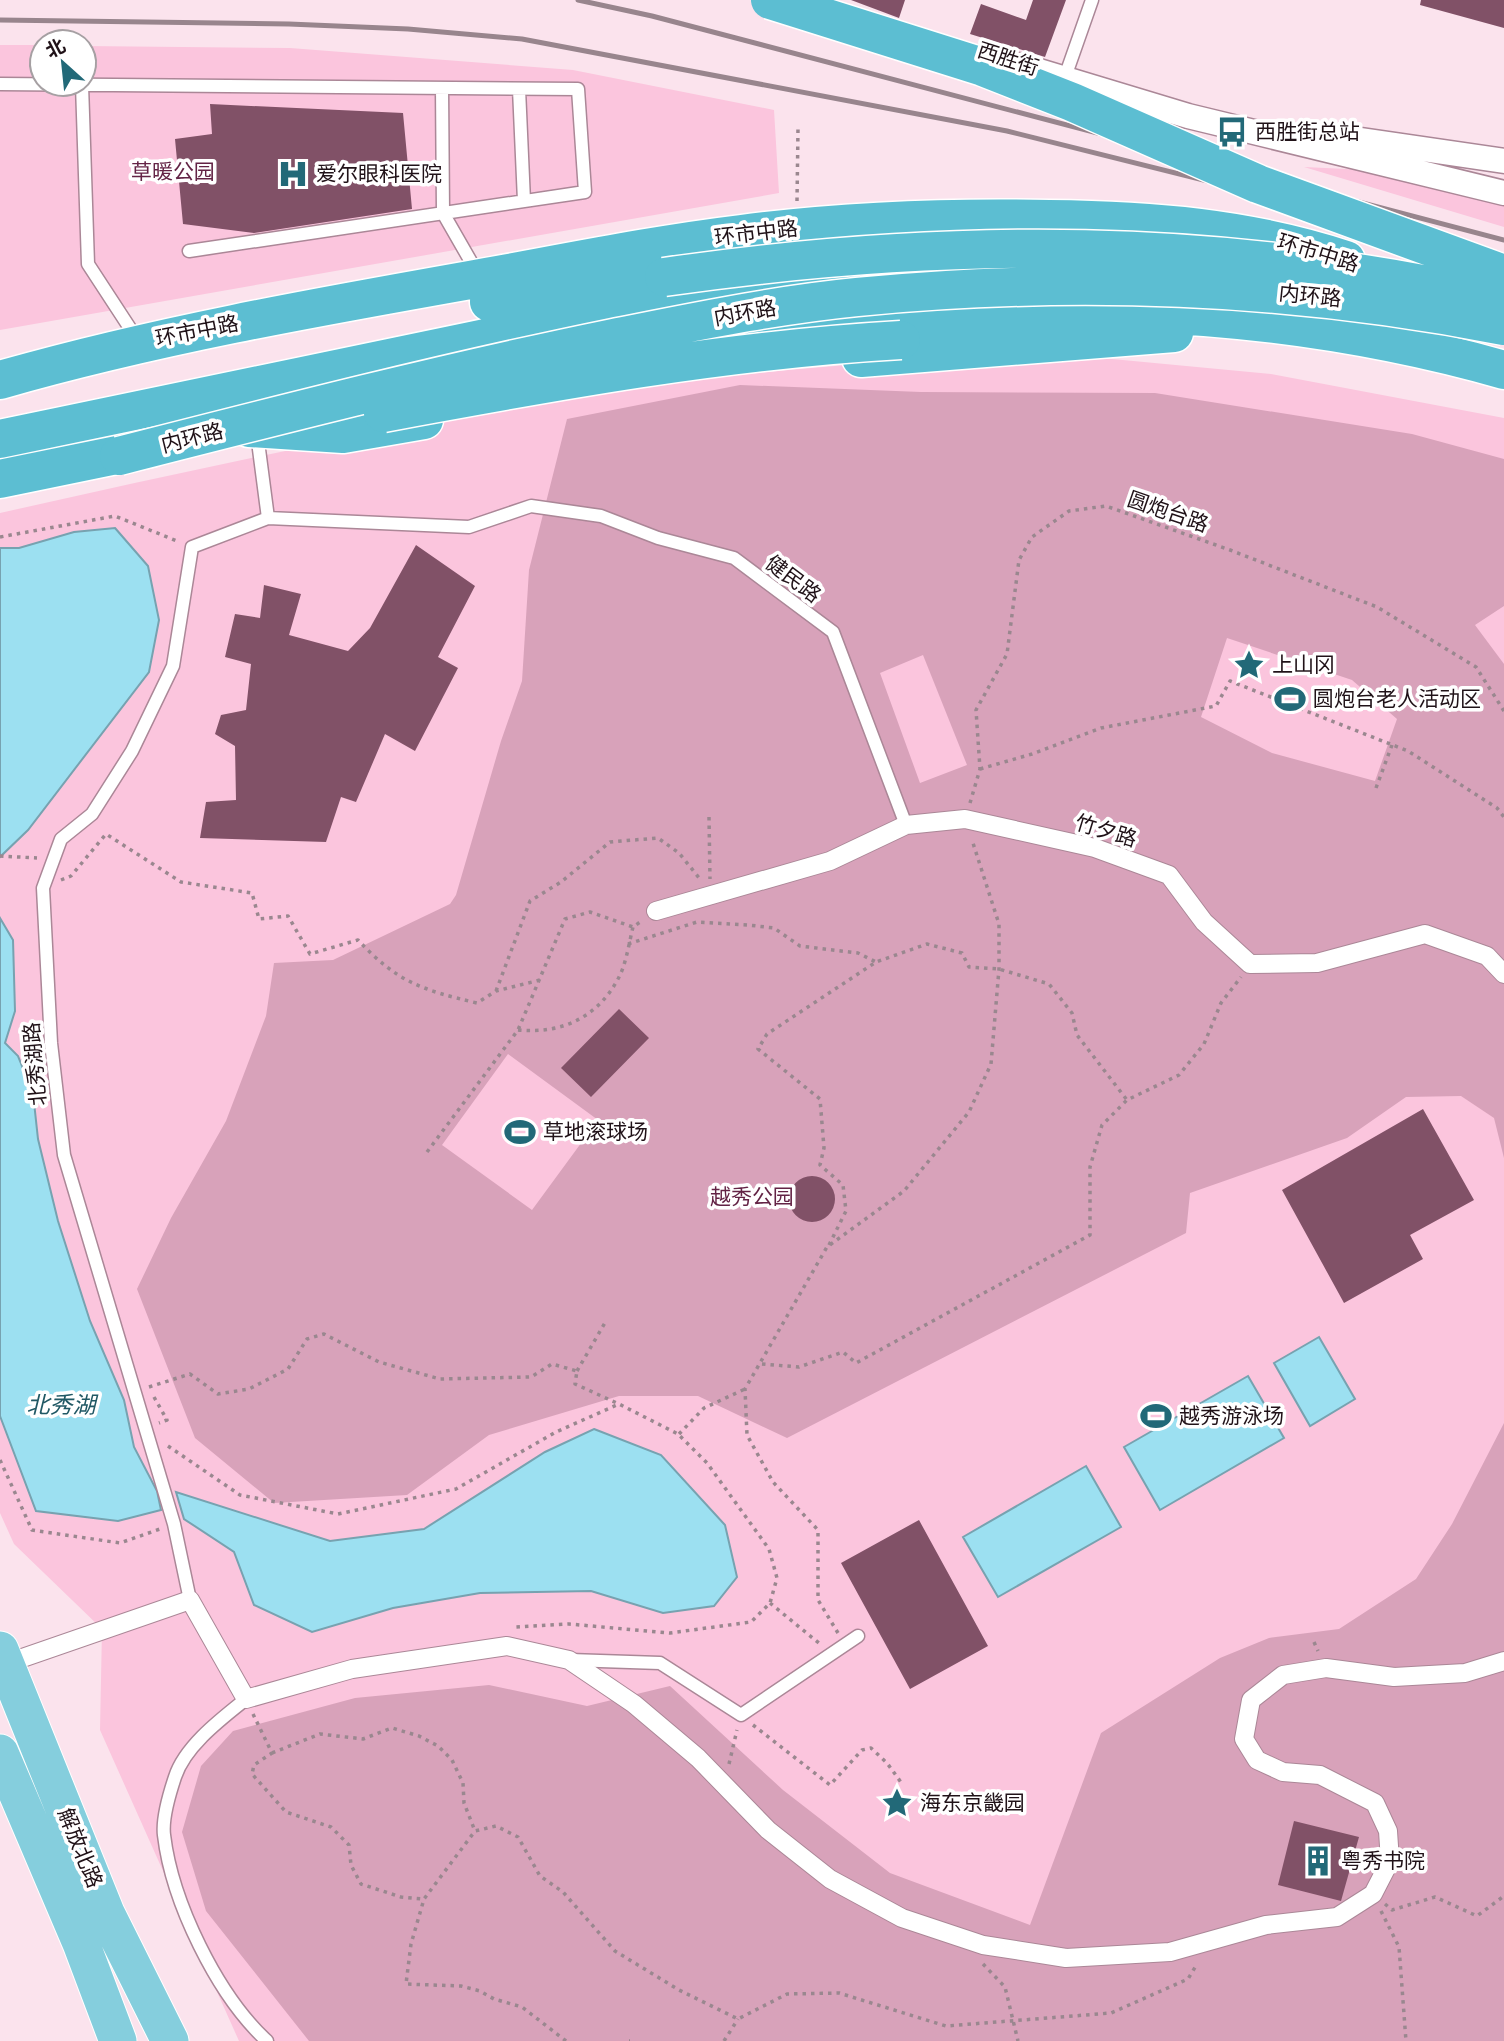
<svg xmlns="http://www.w3.org/2000/svg" width="1504" height="2041" font-family="Arial,'Noto Sans SC',sans-serif">
	<style>
		.green { fill: #fbc5dd }
		.forest { fill: #d8a2ba; fill-rule: evenodd }
		.water { fill: #9ce0f1; stroke: #77a2b0; stroke-width: 2 }
		.building { fill: #815167 }
		.lines { fill: none; stroke-linecap: round; stroke-linejoin: round }
		.service-casing { stroke: #ab8797; stroke-width: 15 }
		.pedestrian-casing { stroke: #ab8797; stroke-width: 20 }
		.minor-casing { stroke: #ab8797; stroke-width: 27 }
		.primary-casing { stroke: #fff; stroke-width: 39 }
		.trunk-casing { stroke: #fff; stroke-width: 41 }
		.path { stroke: #9a878f; stroke-width: 3.5; stroke-dasharray: 3.5 5; stroke-linecap: butt }
		.service { stroke: #fff; stroke-width: 12 }
		.pedestrian { stroke: #fff; stroke-width: 18 }
		.minor { stroke: #fff; stroke-width: 24 }
		.primary { stroke: #85cedd; stroke-width: 37 }
		.trunk { stroke: #5cbed2; stroke-width: 38 }
		.rail { stroke: #98858d; stroke-width: 5 }
		.trunk-bridge-casing { stroke: #fff; stroke-width: 41; stroke-linecap: butt }
		.trunk-bridge { stroke: #5cbed2; stroke-width: 38 }
		.labels { text-anchor: middle; stroke-width: 7; stroke-linejoin: round; paint-order: stroke }
		.street-label { font-size: 21px; fill: #201218; stroke: #fff }
		.poi-label { font-size: 21px; fill: #201218; stroke: #fff; text-anchor: start }
		.park-label { font-size: 21px; fill: #632345; stroke: #fff }
		.water-label { font-size: 23px; font-style: italic; fill: #205864; stroke: #fff }
	</style>
	<rect width="100%" height="100%" fill="#fbe3ed"/>
	<path class="green" d="M0,45H42V84H84V46L290,48L573,70L774,110L779,193L0,330Z
		M1304,167L1368,170L1504,206V227Z
		M1038,352L1271,374L1504,418V2041H239L100,1730L102,1629L14,1544L0,1513V513C215,465 431,417 649,386C778,368 908,360 1038,352Z"/>
	<path class="forest" d="M740,385L921,392L1155,393L1412,434L1504,459V606L1475,625L1504,664V1158L1494,1118L1461,1096L1406,1097L1347,1138L1190,1193L1186,1233L787,1438L698,1396H619L489,1435L407,1495L274,1503L195,1438L137,1289L171,1218L226,1121L266,1016L274,963L333,960L450,904L456,895L501,741L522,681L529,570L567,419ZM1227,638L1352,680L1397,719L1375,781L1272,753L1201,717ZM923,655L967,765L920,783L880,673ZM508,1054L598,1120L532,1210L442,1145Z
		M1504,1423V2041H309L206,1911L182,1832L201,1766L233,1731L355,1698L489,1685L587,1706L670,1686L783,1790L890,1873L1030,1925L1101,1733L1220,1658L1269,1638L1339,1629L1416,1579L1452,1524Z"/>
	<path class="water" d="M115,528L148,566L159,620L149,672L28,830L0,857V548H19L74,532Z
		M0,918L13,940L15,1011L5,1043L18,1056L33,1093L38,1139L58,1221L90,1321L124,1400L134,1447L157,1491L161,1510L118,1521L36,1511L0,1416Z
		M1319,1337L1355,1399L1310,1426L1274,1363Z
		M1248,1376L1284,1438L1160,1510L1124,1447Z
		M594,1429L661,1455L725,1525L737,1577L714,1606L663,1613L591,1591L480,1593L393,1608L312,1632L254,1605L234,1552L184,1519L176,1492L330,1541L424,1529L545,1452Z
		M1086,1466L1121,1527L998,1597L963,1537Z"/>
	<path class="building" d="M851,0H905L899,18Z
		M1033,0H1066L1045,57L970,34L981,4L1026,20Z
		M1421,0H1504V28L1420,5Z
		M210,104L403,113L412,209L254,233L183,224L175,139L212,134Z
		M416,545L475,586L438,657L458,668L415,751L385,734L356,802L341,797L326,842L200,838L206,802L236,800L235,746L215,734L221,715L246,710L251,664L225,657L235,614L260,618L264,585L301,594L289,635L348,651L370,628Z
		M619,1009L649,1038L591,1097L561,1068Z
		M1423,1109L1474,1200L1410,1235L1423,1259L1344,1303L1282,1190Z
		M789 1199a23 23 0 1 1 46 0a23 23 0 1 1-46 0Z
		M919,1520L988,1646L910,1689L841,1563Z
		M1294,1821L1359,1837L1341,1901L1278,1885Z"/>
	<g class="lines">
		<g class="service-casing">
			<path id="service" d="M1065,77L1092,0
				M0,84L578,89L585,192L189,251
				M82,85L88,264L137,339
				M442,88L443,213L478,274
				M519,89L524,201
				M257,434L268,518
				M190,1600L174,1524L64,1155L51,1043L43,888L61,839L92,814L132,751L173,666L192,547L268,518L469,527L531,506L601,516L658,538L734,558L833,632L906,825
				M570,1660L660,1663L741,1715L858,1636
				M246,1699C221,1719 185,1746 175,1777C170,1792 162,1819 164,1835C172,1902 217,1995 267,2041"/>
		</g>
		<g class="pedestrian-casing">
			<path id="pedestrian" d="M656,911L830,861L906,825L965,819L1095,848L1169,875L1204,922L1250,964L1317,963L1425,934L1487,956L1504,974
				M5,1664L190,1600L246,1699L352,1669L507,1646L569,1660L634,1704L698,1758L768,1830L830,1879L902,1918L983,1945L1066,1958L1170,1952L1266,1925L1337,1917L1373,1894L1390,1861L1388,1831L1375,1803L1320,1775L1283,1772L1257,1760L1244,1739L1251,1700L1283,1675L1326,1668L1394,1677L1465,1673L1504,1661"/>
		</g>
		<g class="minor-casing">
			<path id="minor" d="M1019,65L1188,116L1504,193
				M1327,135L1504,161"/>
		</g>
		<g class="primary-casing">
			<path id="primary" d="M0,1650L106,1913L170,2041
				M0,1753L81,1943L118,2041"/>
		</g>
		<g class="trunk-casing">
			<path id="trunk" d="M489,302L648,279
				M760,334C1013,300 1257,300 1504,370
				M861,358L1174,333
				M0,380C154,336 312,308 470,280C560,264 650,245 741,234C843,221 946,217 1049,219C1151,220 1249,228 1346,260
				M249,428L343,434L424,420
				M0,439L629,308L703,294L851,274
				M0,479L151,448"/>
		</g>
		<path class="path" d="M797,201L798,129
			M0,537L115,516L177,541
			M980,769L1032,754L1101,728L1216,706L1230,681L1408,751L1497,808L1504,817
			M1376,788L1392,745
			M970,803L980,769L976,710L1007,654L1019,560L1032,537L1069,511L1106,506L1230,550L1377,607L1476,667L1504,711
			M709,817L710,879
			M0,856L37,858
			M61,880L71,876L106,834L181,882L252,893L259,919L288,916L310,954L358,940C397,982 422,990 477,1003L496,991L540,980
			M628,944L697,922L748,925L774,928L800,946L858,953L876,962
			M496,991L530,901L561,882L610,842L658,838L679,853L700,879
			M518,1030C561,1034 597,1018 618,979C626,965 629,943 633,927
			M427,1152L518,1030L565,919L590,912L633,927L643,920
			M829,1245L846,1211L843,1185L820,1165L824,1148L820,1099L758,1049L767,1034L876,962L927,944L962,953L969,967L999,969L1049,984L1072,1013L1077,1035L1127,1100
			M762,1364L799,1367L843,1352L856,1363L1090,1235V1167L1102,1125L1127,1100L1179,1075L1204,1044L1221,1003L1241,977
			M577,1371L606,1321
			M149,1387L190,1374L218,1394L249,1389L288,1369L307,1339L324,1334L379,1362L440,1379L531,1377L552,1364L577,1371L575,1384L619,1404
			M154,1397L167,1420L159,1423
			M679,1434L704,1408L745,1389
			M168,1446L240,1495L338,1514L456,1489L556,1432L619,1404L678,1434L707,1463L769,1549L777,1578L770,1603L751,1622L670,1633L569,1624L515,1627
			M0,1460L32,1530L120,1543L160,1529
			M770,1603L820,1644
			M838,1633L818,1600V1530L773,1482L747,1435L745,1389L827,1247L904,1191L969,1112L991,1064L999,969V924L972,840
			M1314,1642L1318,1651
			M253,1714L272,1753L254,1765L252,1774L286,1812L331,1827L349,1845L351,1865L361,1884L401,1897L423,1899
			M753,1725L830,1785L862,1750L871,1748L887,1763L903,1785
			M272,1753L320,1734L363,1739L392,1728L419,1736L438,1746L452,1760L463,1783L464,1803L475,1831
			M729,1764L737,1730
			M1385,1904L1392,1910L1435,1897L1477,1916L1504,1896
			M1381,1911L1399,1947L1406,2041
			M983,1964L1005,1987L1018,2041
			M566,2041L522,2007L494,1999L480,1991L461,1986L406,1984L411,1944L424,1899L475,1831L496,1826L518,1837L540,1876L563,1892L615,1951L679,1990L738,2019L787,1994L839,1993L946,2026L1111,2013L1188,1979L1197,1964
			M629,2041H630
			M724,2041L738,2019"/>
		<use href="#service" class="service"/>
		<use href="#pedestrian" class="pedestrian"/>
		<use href="#minor" class="minor"/>
		<use href="#primary" class="primary"/>
		<use href="#trunk" class="trunk"/>
		<path class="rail" d="M578,0L652,16L1504,240
			M0,20L289,24L408,29L522,39L1007,131L1504,255"/>
		<g class="trunk-bridge-casing">
			<path id="trunk-bridge" d="M770,0L983,67L1072,102L1258,184L1504,274
				M664,277C950,236 1221,236 1504,301
				M383,413C555,381 726,350 901,340
				M119,456C283,414 447,372 613,338C694,322 775,305 857,297C1074,276 1290,284 1504,326"/>
		</g>
		<use href="#trunk-bridge" class="trunk-bridge"/>
	</g>
	<defs>
		<g id="bus-bare" transform="scale(2.415)"><path d="M-5-6H5V4H4V6H2V4H-2V6H-4V4H-5ZM-3.5-4V0h7V-4ZM-3.5 1.2v1.5H-2V1.2ZM2 1.2v1.5H3.5V1.2Z" fill="#226978" stroke="#fff" stroke-width="2.5" paint-order="stroke"/></g>
		<g id="hospital-bare" transform="scale(2.415)"><path d="M-5-5h3v3.5h4V-5h3V5h-3V1.5h-4V5h-3Z" fill="#226978" stroke="#fff" stroke-width="2.5" paint-order="stroke"/></g>
		<g id="sight-bare" transform="scale(2.415)"><path d="M0-6L1.8-2.2L6-1.7L2.9 1.2L3.7 5.4L0 3.3L-3.7 5.4L-2.9 1.2L-6-1.7L-1.8-2.2Z" fill="#226978" stroke="#fff" stroke-width="2.5" paint-order="stroke"/></g>
		<g id="stadium-bare" transform="scale(2.415)"><path d="M0-5a6.5 5 0 1 0 0 10a6.5 5 0 1 0 0-10ZM-3.5-1.8h7v3.6h-7Z" fill="#226978" stroke="#fff" stroke-width="2.5" paint-order="stroke"/></g>
		<g id="building-bare" transform="scale(2.415)"><path d="M-4-6H4V6H1V3H-1V6H-4ZM-2.5-4.3h1.7v1.8h-1.7ZM.8-4.3h1.7v1.8H.8ZM-2.5-1h1.7V.8h-1.7ZM.8-1h1.7V.8H.8Z" fill="#226978" stroke="#fff" stroke-width="2.5" paint-order="stroke"/></g>
	</defs>
	<g fill-rule="evenodd">
		<use href="#bus-bare" x="1232" y="132"/>
		<use href="#hospital-bare" x="293" y="174"/>
		<use href="#sight-bare" x="1249" y="665"/>
		<use href="#stadium-bare" x="1290" y="699"/>
		<use href="#stadium-bare" x="520" y="1132"/>
		<use href="#stadium-bare" x="1156" y="1416"/>
		<use href="#sight-bare" x="897" y="1803"/>
		<use href="#building-bare" x="1318" y="1861"/>
	</g>
	<g class="labels">
		<g class="street-label">
			<text transform="translate(1008 59) rotate(18)" y="7">西胜街</text>
			<text transform="translate(756 233) rotate(-7)" y="7">环市中路</text>
			<text transform="translate(1318 253) rotate(17)" y="7">环市中路</text>
			<text transform="translate(1310 296) rotate(6)" y="7">内环路</text>
			<text transform="translate(745 313) rotate(-10)" y="7">内环路</text>
			<text transform="translate(197 331) rotate(-11)" y="7">环市中路</text>
			<text transform="translate(192 438) rotate(-14)" y="7">内环路</text>
			<text transform="translate(1168 512) rotate(19)" y="7">圆炮台路</text>
			<text transform="translate(793 579) rotate(37)" y="7">健民路</text>
			<text transform="translate(1106 831) rotate(17)" y="7">竹夕路</text>
			<text transform="translate(35 1064) rotate(-95)" y="7">北秀湖路</text>
			<text transform="translate(80 1848) rotate(68)" y="7">解放北路</text>
		</g>
		<g class="poi-label">
			<text x="1255" y="139">西胜街总站</text>
			<text x="316" y="181">爱尔眼科医院</text>
			<text x="1272" y="672">上山冈</text>
			<text x="1313" y="706">圆炮台老人活动区</text>
			<text x="543" y="1139">草地滚球场</text>
			<text x="1179" y="1423">越秀游泳场</text>
			<text x="920" y="1810">海东京畿园</text>
			<text x="1341" y="1868">粤秀书院</text>
		</g>
		<g class="park-label">
			<text x="173" y="179">草暖公园</text>
			<text x="752" y="1204">越秀公园</text>
		</g>
		<g class="water-label">
			<text x="61" y="1413">北秀湖</text>
		</g>
	</g>
	<g transform="translate(63 63) rotate(333)"><circle r="33" fill="#ffffff" stroke="#a6a0a3" stroke-width="2"/>
	<path d="M0-5L12 26L0 18L-12 26Z" fill="#226978"/>
	<text y="-10" font-size="19" font-weight="bold" text-anchor="middle" fill="#201218">北</text>
	</g>
</svg>
